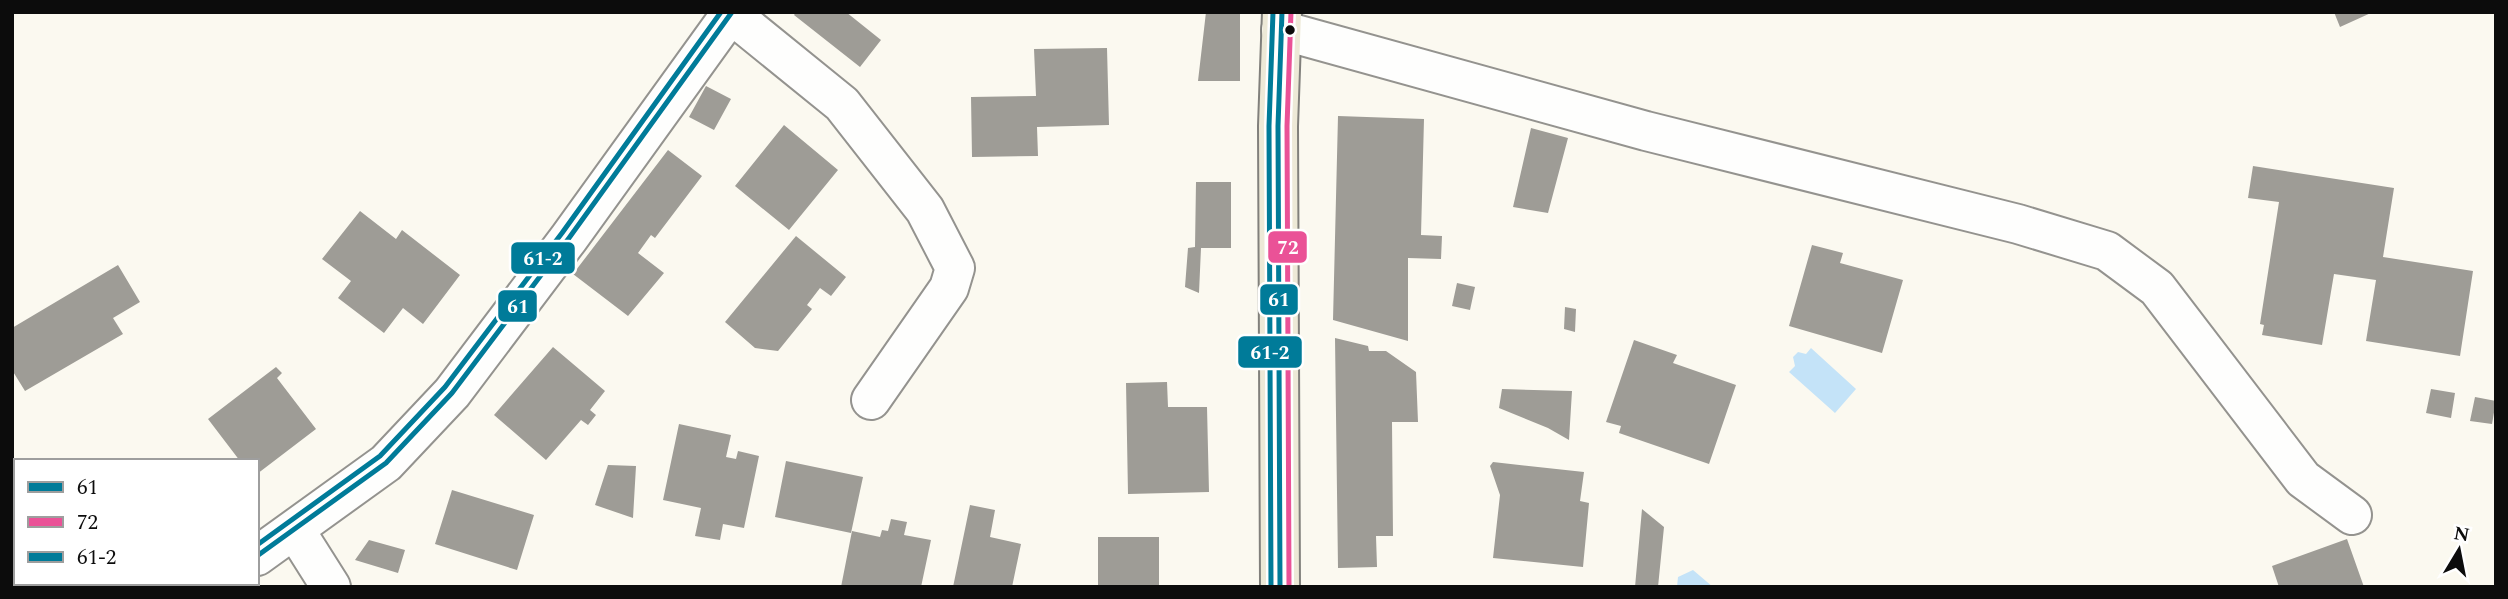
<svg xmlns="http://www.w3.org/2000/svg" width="2508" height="599" font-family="Spectral,serif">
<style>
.water{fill:#c4e3f8}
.building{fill:#9e9c96}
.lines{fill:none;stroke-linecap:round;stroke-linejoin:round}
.minor-casing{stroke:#94938f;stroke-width:42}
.major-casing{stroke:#81807c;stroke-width:42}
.minor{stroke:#fefefd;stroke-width:38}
.major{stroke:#ede9d7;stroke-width:38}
.bus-1-casing{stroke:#fff;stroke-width:10}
.bus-2-casing{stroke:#fff;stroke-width:10}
.bus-3-casing{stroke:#fff;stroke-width:10}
.bus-1{stroke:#007b99;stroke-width:5}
.bus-2{stroke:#ea5297;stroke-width:5}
.bus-3{stroke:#007b99;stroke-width:5}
.bus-dot{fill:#0c0c0c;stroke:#fff;stroke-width:2.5}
.line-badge{stroke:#fff;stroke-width:2.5}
.badge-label{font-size:19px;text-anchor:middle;font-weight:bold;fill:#fff}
</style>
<rect width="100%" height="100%" fill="#fbf9f0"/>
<!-- water -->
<path class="water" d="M 1811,348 L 1856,389 L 1835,413 L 1789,372 L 1795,366 L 1793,357 L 1798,352 L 1806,354 Z
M 1693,570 L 1713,587 L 1677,587 L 1678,577 Z"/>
<!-- building -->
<path class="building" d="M 796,12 L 846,12 L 881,40 L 860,67 L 794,15 Z
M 1206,12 L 1240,12 L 1240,81 L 1198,81 Z
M 2334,12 L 2373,12 L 2340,27 Z
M 1107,48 L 1109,125 L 1037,127 L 1038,156 L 972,157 L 971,97 L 1036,96 L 1034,49 Z
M 706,86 L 731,99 L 714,130 L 689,117 Z
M 1338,116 L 1424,119 L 1421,235 L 1442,236 L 1441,259 L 1408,258 L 1408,341 L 1333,320 Z
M 784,125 L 838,170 L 789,230 L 735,186 Z
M 1531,128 L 1568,138 L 1548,213 L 1513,207 Z
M 668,150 L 702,176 L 655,238 L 651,235 L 638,253 L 664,273 L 628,316 L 573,274 Z
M 2253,166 L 2394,188 L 2383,257 L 2473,271 L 2460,356 L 2366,341 L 2376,280 L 2334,274 L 2322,345 L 2262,335 L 2264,325 L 2260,324 L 2279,202 L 2248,198 Z
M 1196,182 L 1231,182 L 1231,248 L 1201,248 L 1199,293 L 1185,287 L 1188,248 L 1195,247 Z
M 360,211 L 396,239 L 402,230 L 460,275 L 423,324 L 403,308 L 384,333 L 338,298 L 351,281 L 322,259 Z
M 796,236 L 846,277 L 831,296 L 820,288 L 807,305 L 812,309 L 778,351 L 755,348 L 725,322 Z
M 1812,245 L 1843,253 L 1840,263 L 1903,280 L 1882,353 L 1789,326 Z
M 118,265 L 140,302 L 113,318 L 123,334 L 25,391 L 12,370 L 12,328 Z
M 1457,283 L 1475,287 L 1470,310 L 1452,306 Z
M 1565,307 L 1576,309 L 1575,332 L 1564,329 Z
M 1335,338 L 1368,346 L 1369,351 L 1386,351 L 1416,372 L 1418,422 L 1392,422 L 1393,536 L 1376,536 L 1377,567 L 1338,568 Z
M 1634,340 L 1677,355 L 1673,363 L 1736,385 L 1709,464 L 1619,433 L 1621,426 L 1606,422 Z
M 553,347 L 605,391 L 590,410 L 596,415 L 588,425 L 581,420 L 546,460 L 494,415 Z
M 276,367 L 282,373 L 277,378 L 316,429 L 257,474 L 257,461 L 240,461 L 208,419 Z
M 1167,382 L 1168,407 L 1207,407 L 1209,492 L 1128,494 L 1126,383 Z
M 1502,389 L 1572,391 L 1569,440 L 1548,428 L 1499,408 Z
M 2431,389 L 2455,393 L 2451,418 L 2426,413 Z
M 2475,397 L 2496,401 L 2492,424 L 2470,421 Z
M 679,424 L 731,435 L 726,457 L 736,459 L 738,451 L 759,456 L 744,528 L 723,524 L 720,540 L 695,536 L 701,508 L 663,500 Z
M 786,461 L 863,477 L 851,533 L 775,517 Z
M 1493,462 L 1584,472 L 1580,501 L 1589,503 L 1583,567 L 1493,558 L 1500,495 L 1490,466 Z
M 608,465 L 636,466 L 633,518 L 595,505 Z
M 452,490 L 534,515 L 517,570 L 435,544 Z
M 970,505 L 995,510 L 990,537 L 1021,544 L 1012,587 L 953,587 Z
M 1642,509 L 1664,527 L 1658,587 L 1635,587 Z
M 891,519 L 907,522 L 904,535 L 931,540 L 921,587 L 841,587 L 852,531 L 880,537 L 882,530 L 888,531 Z
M 1098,537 L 1159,537 L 1159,587 L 1098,587 Z
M 2347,539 L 2364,587 L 2279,587 L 2272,566 Z
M 369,540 L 405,550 L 398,573 L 355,560 Z"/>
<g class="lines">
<defs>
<path id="minor" d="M 731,14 L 842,104 L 925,210 L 955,268 L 949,288 L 871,400
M 1281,30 L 1646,131 L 2018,224 L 2107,251 L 2157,288 L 2303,479 L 2352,515
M 295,530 L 331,587
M 257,556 L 386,463 L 452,393 L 569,238 L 732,12
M 199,587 L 205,583"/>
<path id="major" d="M 1280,587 L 1278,126 L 1282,12"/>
</defs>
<!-- minor casing -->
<use href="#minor" class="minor-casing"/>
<!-- major casing -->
<use href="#major" class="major-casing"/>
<!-- minor -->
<use href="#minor" class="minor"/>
<!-- major -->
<use href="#major" class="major"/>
<defs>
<path id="bus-1" d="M 257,556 L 386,463 L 452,393 L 569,238 L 732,12
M 1280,587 L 1278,126 L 1282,12"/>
<path id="bus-2" d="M 1289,587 L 1287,126 L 1291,12"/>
<path id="bus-3" d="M 257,545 L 380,456 L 445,387 L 562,233 L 721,12
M 1271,587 L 1269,126 L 1273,12"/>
</defs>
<!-- bus-1 casing -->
<use href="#bus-1" class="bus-1-casing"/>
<!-- bus-2 casing -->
<use href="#bus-2" class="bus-2-casing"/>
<!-- bus-3 casing -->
<use href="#bus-3" class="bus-3-casing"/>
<!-- bus-1 -->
<use href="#bus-1" class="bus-1"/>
<!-- bus-2 -->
<use href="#bus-2" class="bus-2"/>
<!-- bus-3 -->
<use href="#bus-3" class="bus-3"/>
</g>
<!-- markers -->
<circle class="bus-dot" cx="1290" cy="30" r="6"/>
<g class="line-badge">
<rect x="1267" y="230" width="41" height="34" rx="7" fill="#ea5297"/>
<rect x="510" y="241" width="66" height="34" rx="7" fill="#007b99"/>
<rect x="1259" y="283" width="40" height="33" rx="7" fill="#007b99"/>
<rect x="497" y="289" width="41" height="34" rx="7" fill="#007b99"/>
<rect x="1237" y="335" width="66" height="34" rx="7" fill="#007b99"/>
</g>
<g class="badge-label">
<text x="1288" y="254">72</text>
<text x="543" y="265">61-2</text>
<text x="1279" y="306">61</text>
<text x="518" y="313">61</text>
<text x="1270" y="359">61-2</text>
</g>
<!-- border -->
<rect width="2508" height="599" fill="none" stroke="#0c0c0c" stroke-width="28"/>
<!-- legend -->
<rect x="14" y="459" width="245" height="126" fill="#ffffff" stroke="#9e9e9e" stroke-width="2"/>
<rect x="28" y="482" width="35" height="10" fill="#007b99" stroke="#9e9e9e" stroke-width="2"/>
<text x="77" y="494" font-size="21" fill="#0c0c0c">61</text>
<rect x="28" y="517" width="35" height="10" fill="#ea5297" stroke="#9e9e9e" stroke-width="2"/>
<text x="77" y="529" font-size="21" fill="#0c0c0c">72</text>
<rect x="28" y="552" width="35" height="10" fill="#007b99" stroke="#9e9e9e" stroke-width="2"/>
<text x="77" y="564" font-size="21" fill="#0c0c0c">61-2</text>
<!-- north arrow -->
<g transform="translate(2459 550) rotate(10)" stroke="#ffffff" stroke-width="5" paint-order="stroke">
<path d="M0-5L12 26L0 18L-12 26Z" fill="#0c0c0c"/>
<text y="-10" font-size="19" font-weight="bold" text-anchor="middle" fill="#0c0c0c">N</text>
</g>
</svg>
